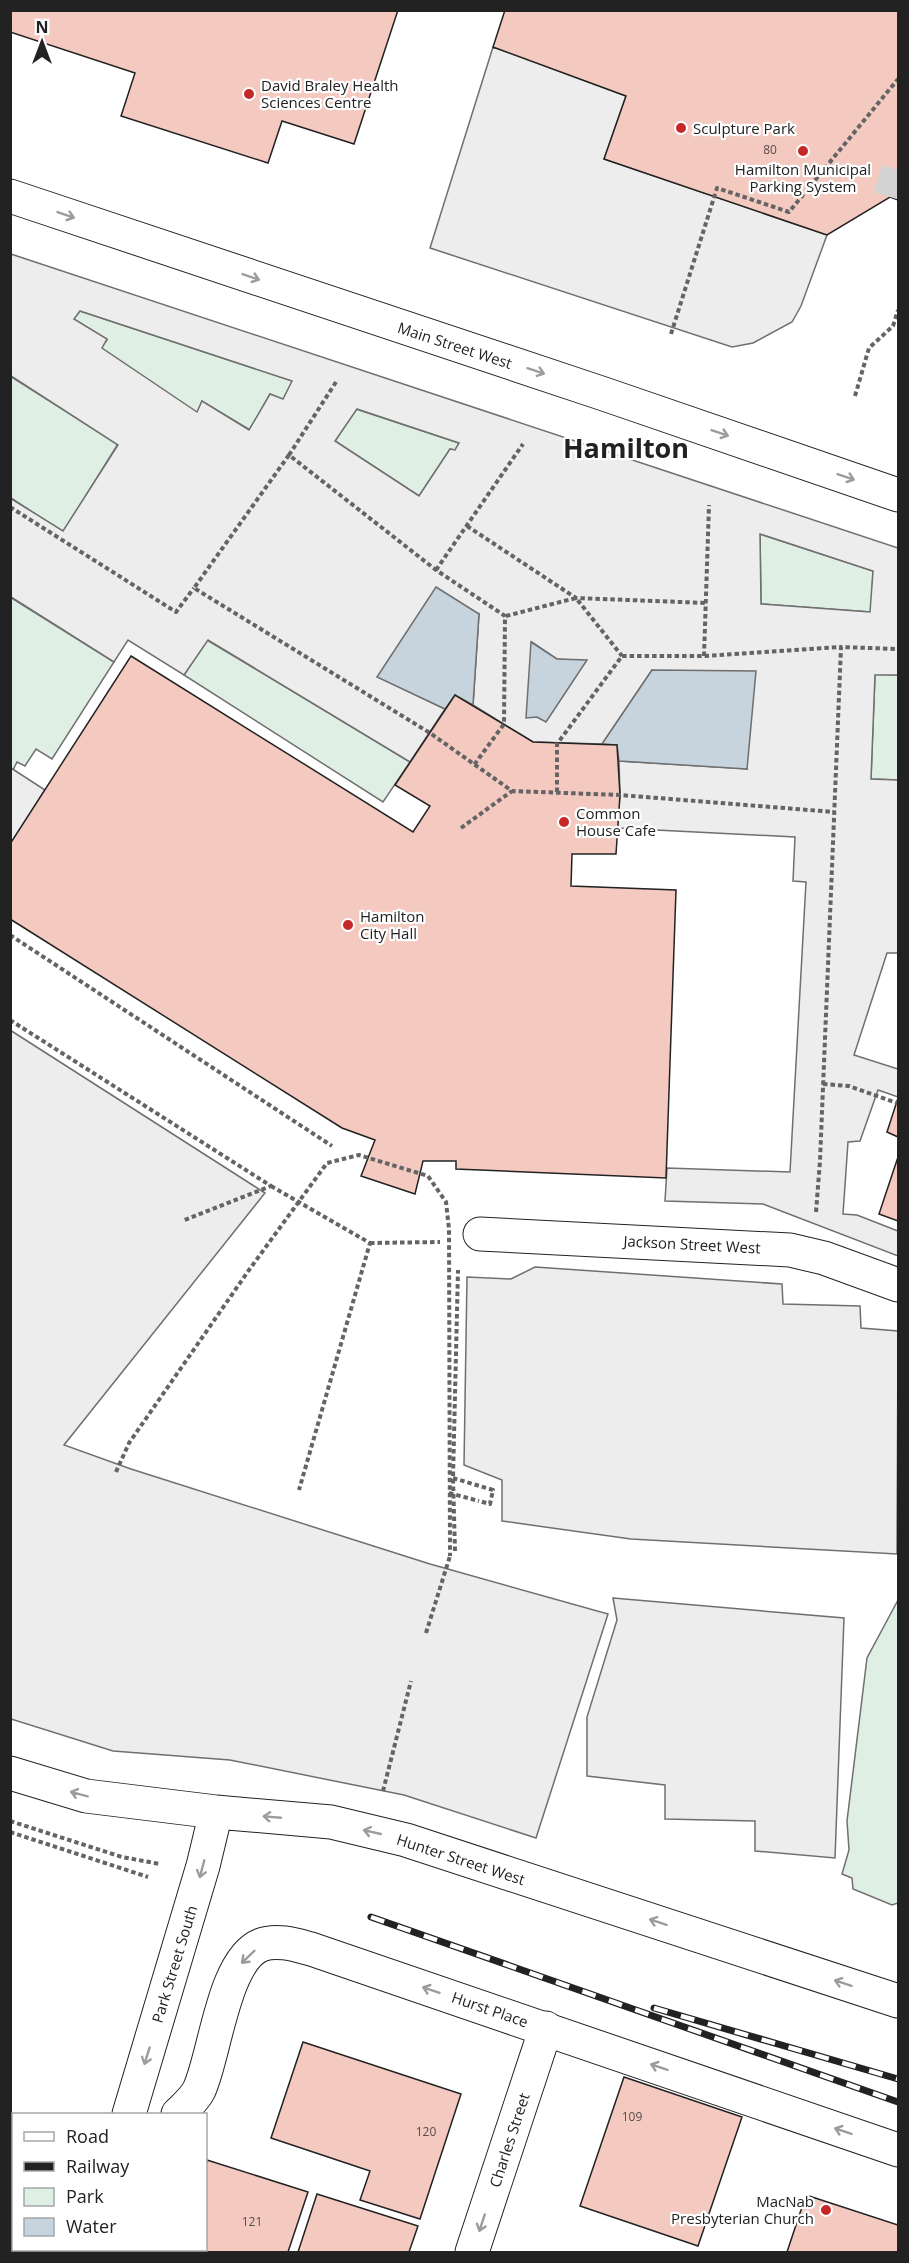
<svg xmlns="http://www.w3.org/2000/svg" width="909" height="2263" font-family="'Open Sans',sans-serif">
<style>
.green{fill:#e0efe3;stroke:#6f6f6f;stroke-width:1.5}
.parking{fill:#ededed;stroke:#6f6f6f;stroke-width:1.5;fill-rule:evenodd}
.water{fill:#c7d3dd;stroke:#6f6f6f;stroke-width:1.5}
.building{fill:#f3c9c0;stroke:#222;stroke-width:1.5}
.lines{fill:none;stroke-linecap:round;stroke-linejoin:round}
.minor-tunnel{stroke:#d3d3d3;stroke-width:33;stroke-dasharray:33 16;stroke-linecap:butt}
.minor-casing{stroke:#222;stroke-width:35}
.major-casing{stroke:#222;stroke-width:35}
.path{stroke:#646464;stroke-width:4;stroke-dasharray:4.5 3;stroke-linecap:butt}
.minor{stroke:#fff;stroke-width:33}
.major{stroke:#fff;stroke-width:33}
.rail-casing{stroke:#222;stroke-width:7}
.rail{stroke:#fff;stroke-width:4.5;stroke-dasharray:14;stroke-linecap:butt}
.path-bridge{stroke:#646464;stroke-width:4;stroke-dasharray:4.5 3;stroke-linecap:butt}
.oneway{stroke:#9c9c9c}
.poi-dot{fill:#c62828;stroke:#fff;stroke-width:2}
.labels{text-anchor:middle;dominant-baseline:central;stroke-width:4.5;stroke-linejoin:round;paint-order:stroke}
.number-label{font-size:12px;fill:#564c4a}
.poi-label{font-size:15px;fill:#222;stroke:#fff;text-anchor:start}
.street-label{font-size:15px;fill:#222;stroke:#fff}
.town-label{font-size:27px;font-weight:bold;fill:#222;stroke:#fff}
</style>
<rect width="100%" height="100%" fill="#fff"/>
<!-- green -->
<path class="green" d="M 80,311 L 293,381 L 283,400 L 270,394 L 250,430 L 202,401 L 197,413 L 101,348 L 107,340 L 73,319 Z
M 10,376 L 118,444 L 63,532 L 11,498 Z
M 356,409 L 459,443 L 455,450 L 450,449 L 419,496 L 335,441 Z
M 760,534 L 873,571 L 871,612 L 761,604 Z
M 10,597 L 114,662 L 52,759 L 36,749 L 25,766 L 17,762 L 13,770 L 10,768 Z
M 207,640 L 410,762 L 383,802 L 184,675 Z
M 875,674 L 898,675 L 898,780 L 871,779 Z
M 898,1600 L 898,1903 L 892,1905 L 853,1889 L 852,1878 L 842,1874 L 849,1850 L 847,1821 L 867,1658 Z"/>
<!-- parking -->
<path class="parking" d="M 493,47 L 626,96 L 604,159 L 827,235 L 801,306 L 792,322 L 753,343 L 732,347 L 430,248 Z
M 11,254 L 898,548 L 898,675 L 875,675 L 871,779 L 898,780 L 898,953 L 887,953 L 854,1055 L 898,1069 L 898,1097 L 878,1090 L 860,1141 L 848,1142 L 843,1214 L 857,1215 L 898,1231 L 898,1256 L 763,1204 L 665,1201 L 667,1168 L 790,1172 L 806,882 L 793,881 L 795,837 L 617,828 L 620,795 L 619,761 L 747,769 L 652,670 L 602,744 L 533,742 L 473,705 L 479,614 L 378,677 L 445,709 L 410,762 L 208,640 L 184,675 L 128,640 L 114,662 L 11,597 L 10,498 L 63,531 L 118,445 L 11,376 ZM 80,311 L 292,381 L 283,399 L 270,394 L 249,430 L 202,401 L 197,412 L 102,348 L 107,339 L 74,319 ZM 357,409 L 459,443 L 455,450 L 450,449 L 419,496 L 335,441 ZM 760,534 L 873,571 L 870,612 L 761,604 ZM 532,642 L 557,659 L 586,661 L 546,721 L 537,717 Z
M 11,768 L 45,790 L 11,844 Z
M 10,1030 L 265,1193 L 64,1445 L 131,1469 L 430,1564 L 608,1614 L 536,1838 L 404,1795 L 230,1760 L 113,1751 L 11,1719 Z
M 535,1267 L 782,1284 L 783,1304 L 860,1306 L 861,1328 L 898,1331 L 897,1554 L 631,1539 L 502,1521 L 502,1480 L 464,1465 L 467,1277 L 511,1279 Z
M 613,1598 L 844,1618 L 835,1858 L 755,1851 L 755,1821 L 665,1819 L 665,1785 L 587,1776 L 587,1717 L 617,1620 Z"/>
<!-- water -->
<path class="water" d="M 436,587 L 479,614 L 473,705 L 455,695 L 445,709 L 377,677 Z
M 531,642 L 557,659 L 587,660 L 546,722 L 537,717 L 526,718 Z
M 652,670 L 756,671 L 747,769 L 619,761 L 617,745 L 602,744 Z"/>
<!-- building -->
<path class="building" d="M 10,10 L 398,10 L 354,144 L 282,121 L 268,163 L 121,116 L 135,73 L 10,32 Z
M 505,10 L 898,10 L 898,200 L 890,197 L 827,235 L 604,159 L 626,96 L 493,47 Z
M 131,656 L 413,832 L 430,806 L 395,785 L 455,695 L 533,742 L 617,745 L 620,795 L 616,854 L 572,854 L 571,886 L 676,890 L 666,1178 L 456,1169 L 456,1161 L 423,1161 L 415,1194 L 361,1176 L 375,1140 L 342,1128 L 10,919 L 10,844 Z
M 898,1098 L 898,1137 L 887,1132 Z
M 898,1157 L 898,1221 L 879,1214 Z
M 303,2042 L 461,2094 L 420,2219 L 360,2200 L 370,2171 L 271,2138 Z
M 624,2077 L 742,2117 L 698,2246 L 580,2206 Z
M 207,2160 L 308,2192 L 288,2252 L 177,2252 L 178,2250 L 206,2250 L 206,2166 Z
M 317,2194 L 418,2226 L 409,2252 L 298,2252 Z
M 806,2195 L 898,2225 L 898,2252 L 787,2252 Z"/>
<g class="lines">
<!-- minor-tunnel -->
<path class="minor-tunnel" d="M 890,197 L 898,170"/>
<defs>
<path id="minor" d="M 480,1234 L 790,1250 L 824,1258 L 898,1285
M 10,1773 L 86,1796 L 216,1812 L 331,1822 L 406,1840 L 898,2001
M 129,2114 L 203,1866 L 216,1812
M 178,2114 C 185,2107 194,2100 199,2090 C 215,2056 223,1960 261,1945 C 277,1939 296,1945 311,1949 L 898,2150
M 89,2252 L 90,2250
M 472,2252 L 546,2028"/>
<path id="major" d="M 10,196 L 604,394 L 898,495"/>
</defs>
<!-- minor casing -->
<use href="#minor" class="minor-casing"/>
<!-- major casing -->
<use href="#major" class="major-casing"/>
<!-- path -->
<path class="path" d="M 671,334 L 717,188 L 789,212 L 898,79
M 336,382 L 289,455 L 436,570 L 505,616 L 504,724 L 474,765
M 855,396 L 869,348 L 893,326 L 898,310
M 289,455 L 194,588 L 430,733 L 512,791 L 620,795 L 834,812
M 10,507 L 176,612 L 194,588
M 467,526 L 576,598 L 707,603
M 436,570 L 523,444
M 506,616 L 576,598 L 622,656
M 704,656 L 709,505
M 557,792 L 557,744 L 622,656 L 704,656 L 841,647
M 461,828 L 512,791
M 10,935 L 332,1146
M 10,1020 L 271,1186 L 182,1221
M 823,1084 L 849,1086 L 897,1103
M 271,1186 L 370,1243 L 299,1490
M 816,1212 L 820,1161 L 841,647 L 898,649
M 370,1243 L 440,1242
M 453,1478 L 493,1490 L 490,1504 L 479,1501
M 455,1551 L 453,1478 L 458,1270
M 426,1633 L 450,1556
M 383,1791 L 411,1681
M 10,1821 L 122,1857 L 160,1864
M 10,1832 L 148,1877"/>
<!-- minor -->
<use href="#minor" class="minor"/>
<!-- major -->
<use href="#major" class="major"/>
<defs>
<path id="rail" d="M 371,1917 L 898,2102
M 654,2008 L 898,2079"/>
</defs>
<!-- rail casing -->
<use href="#rail" class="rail-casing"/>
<!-- rail -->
<use href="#rail" class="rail"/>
<!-- path-bridge -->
<path class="path-bridge" d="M 116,1472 L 129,1443 L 249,1270 L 327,1163 L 359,1155 L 428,1176 L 446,1202 L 449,1229 L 450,1556
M 449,1493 L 479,1501"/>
</g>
<!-- one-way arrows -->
<defs><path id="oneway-shaft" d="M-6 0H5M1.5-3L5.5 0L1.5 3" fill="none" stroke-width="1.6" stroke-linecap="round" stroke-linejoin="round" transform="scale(1.5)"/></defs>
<g class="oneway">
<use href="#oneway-shaft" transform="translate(66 215) rotate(19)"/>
<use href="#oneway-shaft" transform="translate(251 277) rotate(19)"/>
<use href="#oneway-shaft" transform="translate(536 371) rotate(18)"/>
<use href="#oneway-shaft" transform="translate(720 433) rotate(19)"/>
<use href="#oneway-shaft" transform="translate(846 477) rotate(19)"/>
<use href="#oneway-shaft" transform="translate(79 1794) rotate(-165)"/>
<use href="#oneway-shaft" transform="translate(272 1817) rotate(-175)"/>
<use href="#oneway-shaft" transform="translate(372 1832) rotate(-167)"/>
<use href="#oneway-shaft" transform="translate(202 1869) rotate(105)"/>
<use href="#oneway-shaft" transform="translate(658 1922) rotate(-162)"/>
<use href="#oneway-shaft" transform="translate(248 1957) rotate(136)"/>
<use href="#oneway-shaft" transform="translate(843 1983) rotate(-162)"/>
<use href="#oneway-shaft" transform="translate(431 1990) rotate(-161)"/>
<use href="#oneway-shaft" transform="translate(147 2056) rotate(107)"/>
<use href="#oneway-shaft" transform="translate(659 2067) rotate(-161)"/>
<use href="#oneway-shaft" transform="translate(843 2131) rotate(-161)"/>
<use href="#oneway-shaft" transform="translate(482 2223) rotate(108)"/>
</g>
<!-- markers -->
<g class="poi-dot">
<circle cx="249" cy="94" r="6"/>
<circle cx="681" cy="128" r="6"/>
<circle cx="803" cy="151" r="6"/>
<circle cx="564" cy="822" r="6"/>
<circle cx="348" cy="925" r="6"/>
<circle cx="826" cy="2210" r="6"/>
</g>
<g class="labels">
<!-- number labels -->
<g class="number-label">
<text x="770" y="149">80</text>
<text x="632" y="2116">109</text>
<text x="426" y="2131">120</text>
<text x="252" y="2221">121</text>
</g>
<!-- poi labels -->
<g class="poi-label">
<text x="261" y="85">David Braley Health<tspan x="261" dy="17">Sciences Centre</tspan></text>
<text x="693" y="128">Sculpture Park</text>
<text x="803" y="169" text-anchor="middle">Hamilton Municipal<tspan x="803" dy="17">Parking System</tspan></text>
<text x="576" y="813">Common<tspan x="576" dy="17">House Cafe</tspan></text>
<text x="360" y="916">Hamilton<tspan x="360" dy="17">City Hall</tspan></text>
<text x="814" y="2201" text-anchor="end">MacNab<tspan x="814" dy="17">Presbyterian Church</tspan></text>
</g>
<!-- street labels -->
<g class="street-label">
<text transform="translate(455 345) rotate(18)">Main Street West</text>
<text transform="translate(692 1244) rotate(3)">Jackson Street West</text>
<text transform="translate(461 1859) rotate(18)">Hunter Street West</text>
<text transform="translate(174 1964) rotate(-73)">Park Street South</text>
<text transform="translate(490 2009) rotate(19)">Hurst Place</text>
<text transform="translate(509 2140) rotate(-72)">Charles Street</text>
</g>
<!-- town labels -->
<g class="town-label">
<text x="626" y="447">Hamilton</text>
</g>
</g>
<!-- border -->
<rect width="909" height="2263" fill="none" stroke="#222222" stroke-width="24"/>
<!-- legend -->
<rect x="12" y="2113" width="195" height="138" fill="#ffffff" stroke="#a7a7a7" stroke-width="1.5"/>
<rect x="24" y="2132" width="30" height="9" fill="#ffffff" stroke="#a7a7a7" stroke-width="1.5"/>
<text x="66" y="2143" font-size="18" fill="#222222">Road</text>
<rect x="24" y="2162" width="30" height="9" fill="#222222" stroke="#a7a7a7" stroke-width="1.5"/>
<text x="66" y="2173" font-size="18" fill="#222222">Railway</text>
<rect x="24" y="2188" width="30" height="18" fill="#e0efe3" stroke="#a7a7a7" stroke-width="1.5"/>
<text x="66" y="2203" font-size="18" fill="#222222">Park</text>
<rect x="24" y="2218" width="30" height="18" fill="#c7d3dd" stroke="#a7a7a7" stroke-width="1.5"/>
<text x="66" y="2233" font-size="18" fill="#222222">Water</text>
<!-- north arrow -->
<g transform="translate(42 42)" stroke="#ffffff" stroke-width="4.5" paint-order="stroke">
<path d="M0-4.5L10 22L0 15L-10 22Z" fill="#222222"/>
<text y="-9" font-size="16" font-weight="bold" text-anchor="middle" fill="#222222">N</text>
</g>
</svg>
